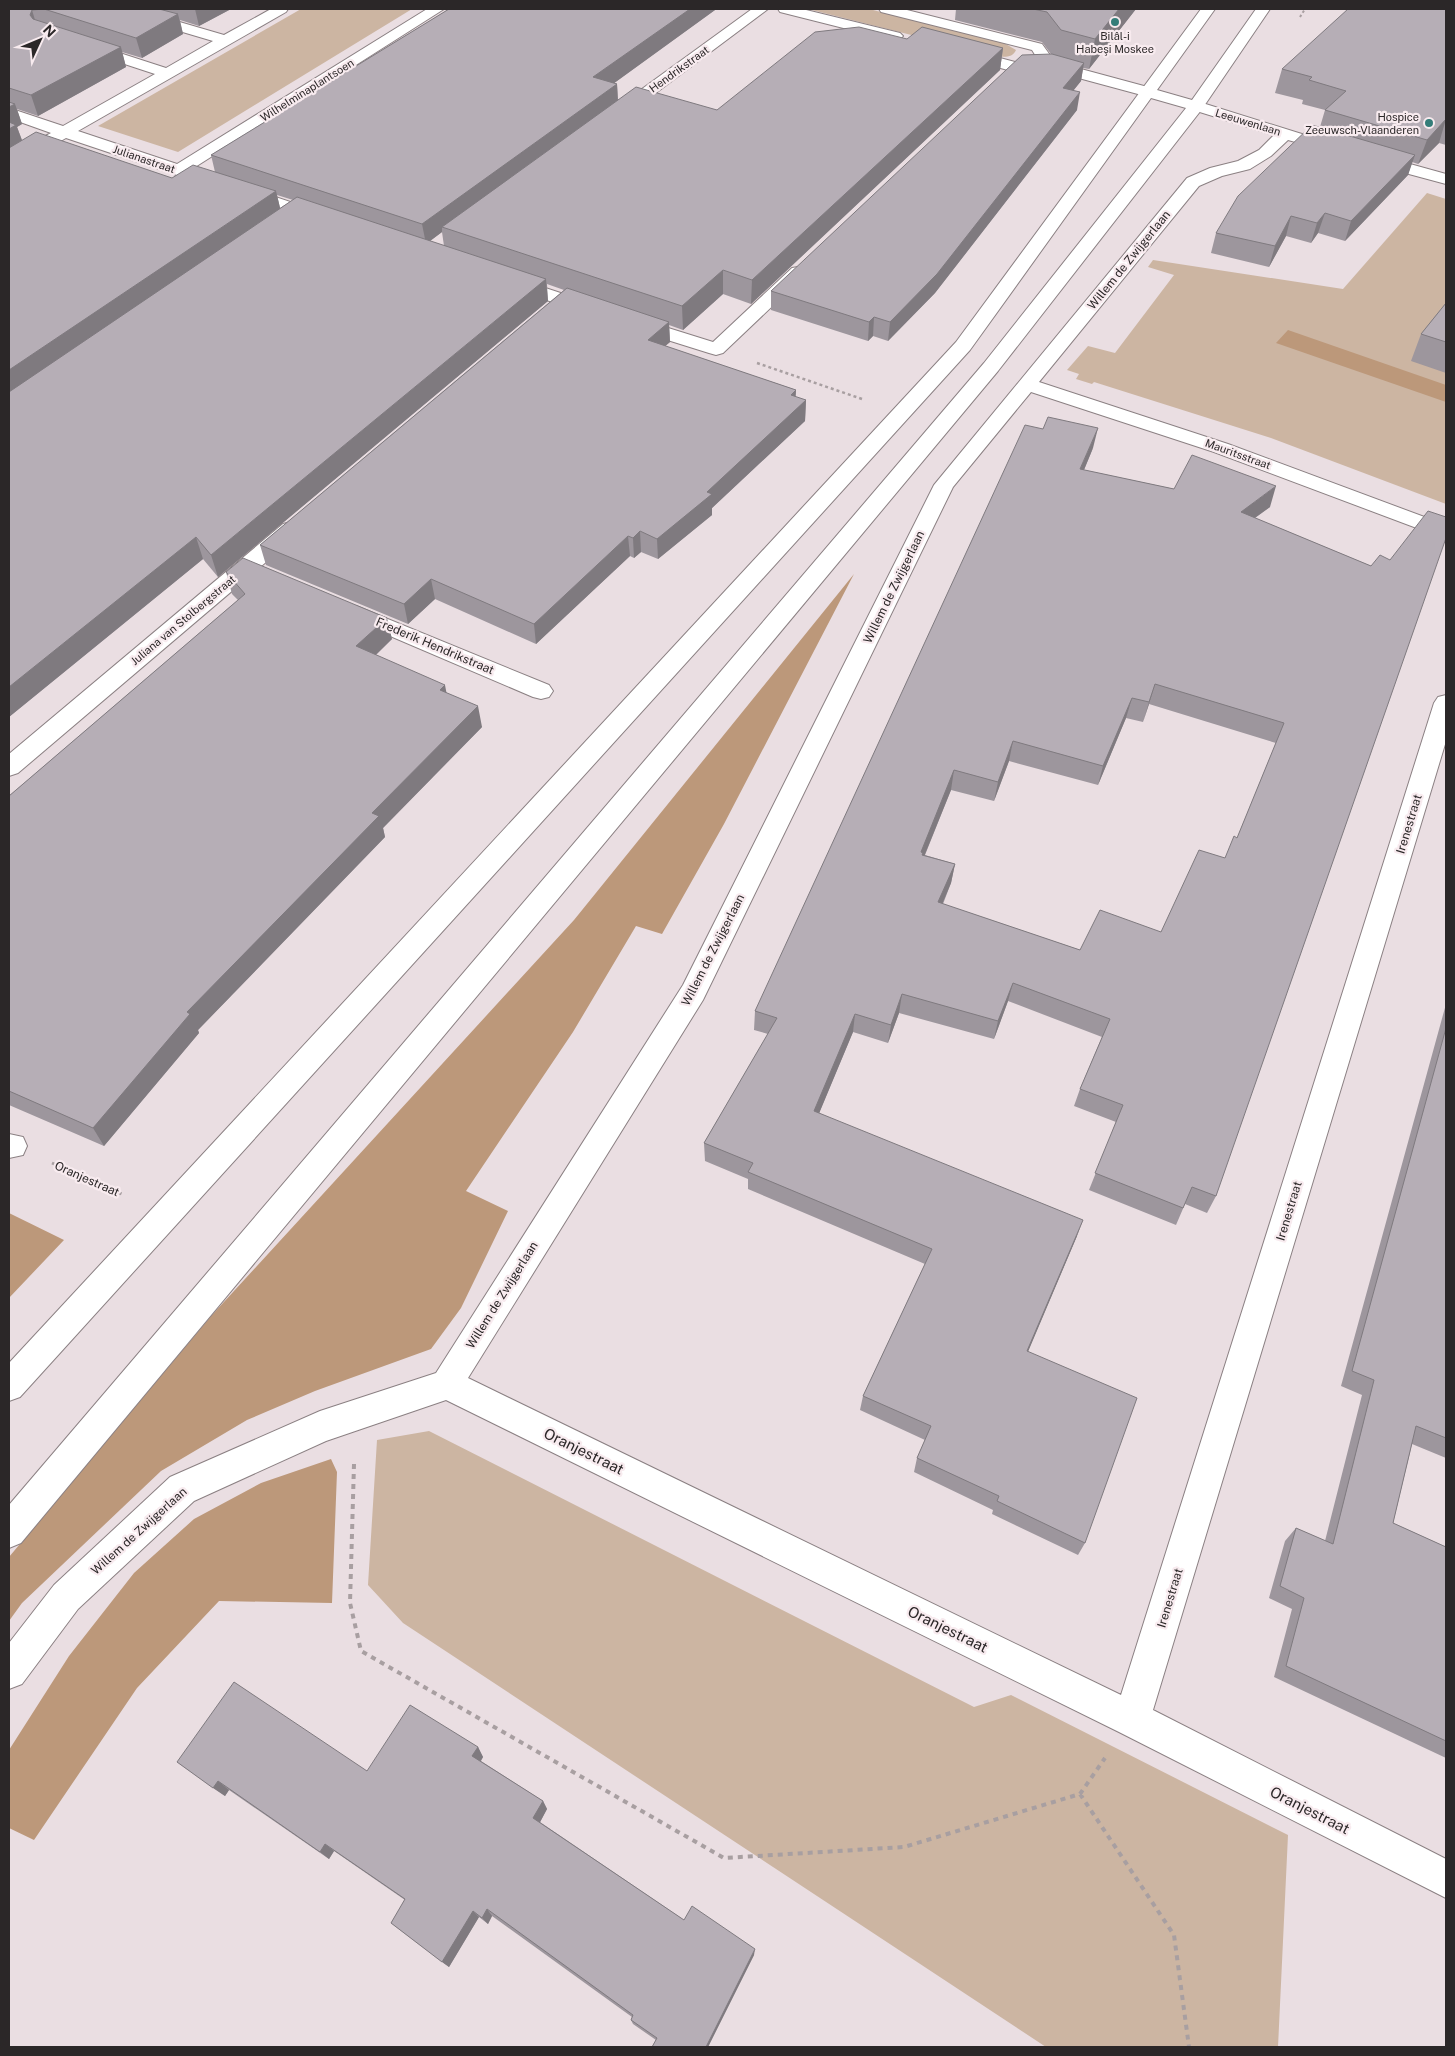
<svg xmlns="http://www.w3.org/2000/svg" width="1455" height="2056" font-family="'Public Sans',sans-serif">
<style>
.green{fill:#ccb5a2}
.forest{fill:#bc987a}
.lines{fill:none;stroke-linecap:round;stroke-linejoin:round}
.minor-casing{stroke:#8b8083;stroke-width:2}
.major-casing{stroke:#8b8083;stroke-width:2}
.path-far3{stroke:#a89fa1;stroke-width:2;stroke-dasharray:2.5 2.5;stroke-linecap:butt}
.path-far2{stroke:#a89fa1;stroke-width:2.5;stroke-dasharray:3 3;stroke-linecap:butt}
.path-far1{stroke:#a89fa1;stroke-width:3;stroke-dasharray:4 4;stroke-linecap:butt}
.path{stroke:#a89fa1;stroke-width:4;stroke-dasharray:5 5;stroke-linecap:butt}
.minor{fill:#fff;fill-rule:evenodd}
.major{fill:#fff;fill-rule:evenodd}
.wall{fill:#9d969d;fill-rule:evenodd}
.shaded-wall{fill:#7f7a7f}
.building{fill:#b6aeb6;stroke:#7f7a7f;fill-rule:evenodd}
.poi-dot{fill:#347d79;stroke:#f8ebef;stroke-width:2}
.labels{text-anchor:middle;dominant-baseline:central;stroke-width:4.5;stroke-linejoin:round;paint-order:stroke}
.far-poi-label{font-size:11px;fill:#2b2728;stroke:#f8ebef}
.far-street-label{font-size:11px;fill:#2b2728;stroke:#f8ebef}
.street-label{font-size:12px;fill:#2b2728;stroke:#f8ebef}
.near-street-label{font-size:15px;fill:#2b2728;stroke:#f8ebef}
</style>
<rect width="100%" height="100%" fill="#eadee2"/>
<!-- green -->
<path class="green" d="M 301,9 L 412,9 L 178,152 L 98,126 Z
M 808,9 L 869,9 L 1004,43 L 1016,50 C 1011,62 993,55 983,53 Z
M 1427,193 L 1446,199 L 1446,504 L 1271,438 L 1094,382 L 1092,384 L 1076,379 L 1079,374 L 1067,370 L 1088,346 L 1115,353 L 1174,275 L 1148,267 L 1153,260 L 1343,289 Z
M 429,1431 L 974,1707 L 1011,1695 L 1288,1835 L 1278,2047 L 1046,2047 L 403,1623 L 368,1585 L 377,1440 Z"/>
<!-- forest -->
<path class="forest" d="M 1288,330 L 1446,385 L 1446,402 L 1276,343 Z
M 854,574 L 724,824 L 662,934 L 636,926 L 573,1032 L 466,1191 L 508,1211 L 461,1308 L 431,1349 L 315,1391 L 247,1420 L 161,1471 L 22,1603 L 9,1621 L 9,1557 L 212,1315 L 574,920 Z
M 9,1213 L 64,1240 L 9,1298 Z
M 331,1459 L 337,1472 L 332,1603 L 219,1601 L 137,1688 L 34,1840 L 9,1828 L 9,1750 L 69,1656 L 134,1573 L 194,1519 L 261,1483 Z"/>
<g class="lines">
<defs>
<path id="minor" d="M 113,9 L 135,9 L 224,35 L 271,9 L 288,9 L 286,12 L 78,131 L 177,164 L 427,9 L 444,9 L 192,169 L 326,214 L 329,218 L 326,222 L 320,223 L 66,138 L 15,167 L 9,168 L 9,156 L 51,133 L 9,118 L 9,108 L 63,126 L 155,74 L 85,51 L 82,48 L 85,45 L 95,45 L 166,68 L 213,41 L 115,12 Z
M 752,9 L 768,9 L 625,116 L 613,116 L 611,113 L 613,110 Z
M 778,9 L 802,9 L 900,33 L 903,36 L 900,39 L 895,41 L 780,12 Z
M 879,9 L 903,9 L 1042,44 L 1055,62 L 1155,89 L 1157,92 L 1155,95 L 1149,97 L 1049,70 L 1015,72 L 961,57 L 958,54 L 961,51 L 966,49 L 1015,62 L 1039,61 L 1032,50 L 881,12 Z
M 1196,101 L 1305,135 L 1307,138 L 1305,141 L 1299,143 L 1288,140 L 1271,156 L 1250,169 L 1222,176 L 1199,186 L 1039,382 L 1228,444 L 1446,525 L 1446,539 L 1214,452 L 1031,392 L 953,487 L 703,1000 L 468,1378 L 1121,1695 L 1434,703 L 1438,697 L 1446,695 L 1446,741 L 1153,1710 L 1446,1859 L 1446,1898 L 1119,1732 L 446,1400 L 326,1441 L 194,1501 L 78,1609 L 22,1684 L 9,1689 L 9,1643 L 54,1585 L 170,1477 L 320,1411 L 436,1373 L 683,985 L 934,485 L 1187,178 L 1210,168 L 1238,161 L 1259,150 L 1274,135 L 1190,109 L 1188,106 L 1190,103 Z
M 1374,154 L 1446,174 L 1446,184 L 1368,163 L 1366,159 L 1368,155 Z
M 798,267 L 804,268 L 807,272 L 804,276 L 723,353 L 716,355 L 709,353 L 626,327 L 624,323 L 626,319 L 633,317 L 713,342 L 792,268 Z
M 512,277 L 597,305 L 599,309 L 597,313 L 590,315 L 506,286 L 503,282 L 506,278 Z
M 291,522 L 299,524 L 302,529 L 299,534 L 18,773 L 9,776 L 9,754 L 283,524 Z
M 356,606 L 549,685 L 553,691 L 549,697 L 541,699 L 533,697 L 348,618 L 345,613 L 348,608 Z
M 9,1134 L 23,1137 L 27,1146 L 23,1155 L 9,1158 Z"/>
<path id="major" d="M 1201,9 L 1215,9 L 1157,90 L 1192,100 L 1256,9 L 1270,9 L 1202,109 L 998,371 L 21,1543 L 9,1548 L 9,1505 L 984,363 L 1186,108 L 1151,98 L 970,350 L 20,1397 L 9,1401 L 9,1363 L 956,342 Z"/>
</defs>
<!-- minor casing -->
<use href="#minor" class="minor-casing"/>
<!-- major casing -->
<use href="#major" class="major-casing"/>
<!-- path-far3 -->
<path class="path-far3" d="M 1300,17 L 1305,9"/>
<!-- path-far2 -->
<path class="path-far2" d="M 757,363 L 862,399"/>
<!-- path-far1 -->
<path class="path-far1" d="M 52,1163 L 122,1194"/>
<!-- path -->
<path class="path" d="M 354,1464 L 350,1603 L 361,1651 L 724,1858 L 904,1847 L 1080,1794 L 1105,1758
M 1080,1794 L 1174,1935 L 1189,2047"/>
<!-- minor -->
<use href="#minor" class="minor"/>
<!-- major -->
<use href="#major" class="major"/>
</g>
<!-- wall -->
<path class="wall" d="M 9,9 L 231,9 L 199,26 L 180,20 L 183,34 L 142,58 L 122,52 L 126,67 L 38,116 L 17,109 L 22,124 L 17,127 L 22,140 L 172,178 L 215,172 L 211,155 L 449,9 L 715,9 L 715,10 L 614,83 L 617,84 L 618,99 L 717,110 L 907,39 L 1003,48 L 1000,70 L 751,304 L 723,294 L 683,330 L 669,325 L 670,342 L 665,346 L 796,390 L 795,397 L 806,400 L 805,421 L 712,508 L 712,515 L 658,559 L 641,552 L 634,558 L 630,556 L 536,644 L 435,599 L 408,624 L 266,565 L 260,545 L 564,290 L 547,284 L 548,301 L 218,577 L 203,559 L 9,717 ZM 277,195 L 293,200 L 280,208 ZM 442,232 L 444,246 L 430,241 Z
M 956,9 L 1136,9 L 1089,69 L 1083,68 L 1081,81 L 1073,91 L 1077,110 L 935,293 L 888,341 L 873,336 L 868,341 L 771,310 L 771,291 L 1051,54 L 1042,42 L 955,20 Z
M 1446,9 L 1446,145 L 1439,143 L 1418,164 L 1412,162 L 1408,175 L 1345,241 L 1318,233 L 1311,243 L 1286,236 L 1269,267 L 1211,253 L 1216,233 L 1320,127 L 1325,110 L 1302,104 L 1303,100 L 1275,93 L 1282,69 Z
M 1446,303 L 1446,373 L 1411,361 L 1421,334 Z
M 1093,448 L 1084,470 L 1174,489 L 1270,507 L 1255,518 L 1371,566 L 1216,1196 L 1207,1213 L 1185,1204 L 1176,1225 L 1089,1190 L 1116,1122 L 1074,1106 L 1080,1089 L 1102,1037 L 1008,1001 L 994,1039 L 899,1013 L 888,1043 L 853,1032 L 819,1113 L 1077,1236 L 1028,1351 L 1085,1543 L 1078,1555 L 992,1514 L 993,1510 L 914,1472 L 917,1458 L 925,1440 L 860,1410 L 863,1396 L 925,1264 L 748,1189 L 748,1179 L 705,1161 L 704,1143 L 768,1034 L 754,1030 L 755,1011 ZM 1149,704 L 1276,743 L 1237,838 L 1225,858 L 1161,932 L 1080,950 L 943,904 L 951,883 L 955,864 L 925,855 L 951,790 L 994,801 L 1009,761 L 1098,785 L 1126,718 L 1143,722 Z
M 226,572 L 392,639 L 376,655 L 447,693 L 482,727 L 383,828 L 385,837 L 198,1030 L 199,1033 L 104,1146 L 9,1105 L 9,796 L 238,600 L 232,594 Z
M 1446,1004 L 1446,1458 L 1412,1444 L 1393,1523 L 1446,1547 L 1446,1758 L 1274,1677 L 1292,1609 L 1269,1598 L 1285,1541 L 1296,1528 L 1325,1541 L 1362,1395 L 1341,1386 Z
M 478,1747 L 483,1757 L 481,1761 L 543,1801 L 547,1809 L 540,1822 L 684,1920 L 754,1955 L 708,2047 L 652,2047 L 656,2040 L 633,2024 L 631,2020 L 632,2017 L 492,1916 L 488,1924 L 479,1917 L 449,1967 L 391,1923 L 405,1900 L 334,1851 L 329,1859 L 229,1790 L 225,1796 L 177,1762 L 367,1771 Z"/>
<!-- shaded-wall -->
<path class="shaded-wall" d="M 195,9 L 231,9 L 199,26 Z
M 690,9 L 715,9 L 715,10 L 595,97 L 593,77 Z
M 1119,9 L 1136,9 L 1089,69 L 1095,39 Z
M 32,10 L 38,30 L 30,15 Z
M 178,14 L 183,34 L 142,58 L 136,38 Z
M 121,47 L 126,67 L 38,116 L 31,95 Z
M 1003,48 L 1000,70 L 751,304 L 752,280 Z
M 1084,63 L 1081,81 L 1060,107 L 1063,88 Z
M 617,84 L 618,104 L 442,227 L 442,232 L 426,244 L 422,224 Z
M 1080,92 L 1077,110 L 935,293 L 888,341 L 890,322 Z
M 15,104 L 22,124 L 17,127 L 24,146 L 9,154 L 9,107 Z
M 1446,119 L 1439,143 L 1418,164 L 1427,140 Z
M 1415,155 L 1408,175 L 1345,241 L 1351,221 Z
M 276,191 L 281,212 L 9,397 L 9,370 Z
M 1325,213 L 1318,233 L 1311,243 L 1317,223 Z
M 1291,216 L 1286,236 L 1269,267 L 1275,246 Z
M 723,270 L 723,294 L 683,330 L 682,306 Z
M 546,279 L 548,301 L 218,577 L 211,555 Z
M 874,317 L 873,336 L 868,341 L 869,322 Z
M 669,322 L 670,342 L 649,360 L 648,340 Z
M 796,390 L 795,410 L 806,400 L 805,421 L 712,508 L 712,515 L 658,559 L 657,539 L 707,492 Z
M 1098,428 L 1093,448 L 1076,489 L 1080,469 Z
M 1276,486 L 1270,507 L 1235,532 L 1241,512 Z
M 640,531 L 641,552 L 634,558 L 633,538 Z
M 628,536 L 630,556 L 536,644 L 534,624 Z
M 196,537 L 203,559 L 9,717 L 9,687 Z
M 431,579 L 435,599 L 408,624 L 404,604 Z
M 387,618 L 392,639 L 362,668 L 356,646 Z
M 1155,684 L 1149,704 L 1143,722 L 1149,702 Z
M 445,685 L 449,706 L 440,690 Z
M 1132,698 L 1126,718 L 1098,785 L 1103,766 Z
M 478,706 L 482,727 L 383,828 L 385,837 L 198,1030 L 199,1033 L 104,1146 L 93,1128 L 187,1012 L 372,813 Z
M 1013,741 L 1009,761 L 994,801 L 998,782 Z
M 954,770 L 951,790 L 921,864 L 921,852 Z
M 955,864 L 951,883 L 935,921 L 938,902 Z
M 1013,983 L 1008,1001 L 994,1039 L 998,1021 Z
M 902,994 L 899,1013 L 888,1043 L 891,1025 Z
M 855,1014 L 853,1032 L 813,1128 L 814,1111 Z
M 1083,1220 L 1077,1236 L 1022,1366 L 1027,1351 Z
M 478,1747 L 483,1757 L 478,1765 L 472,1756 Z
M 218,1781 L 229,1790 L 225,1796 L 213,1788 Z
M 543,1801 L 547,1809 L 538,1826 L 533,1818 Z
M 325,1844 L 334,1851 L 329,1859 L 320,1852 Z
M 487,1909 L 492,1916 L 488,1924 L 482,1918 Z
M 473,1911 L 479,1917 L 449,1967 L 442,1962 Z
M 755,1949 L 754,1955 L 708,2047 L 706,2047 Z"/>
<!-- building -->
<path class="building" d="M 9,9 L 159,9 L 178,14 L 136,38 L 44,9 L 32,10 L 30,15 L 33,19 L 121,47 L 31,95 L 9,88 Z
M 449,9 L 690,9 L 593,77 L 617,84 L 422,224 L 211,155 Z
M 1033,9 L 1119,9 L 1095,39 L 1061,30 L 1047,12 Z
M 1348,9 L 1446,9 L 1446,119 L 1427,140 L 1325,110 L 1346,91 L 1309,80 L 1312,77 L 1282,69 Z
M 859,27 L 907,39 L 922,27 L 1003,48 L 752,280 L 723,270 L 682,306 L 442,227 L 636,87 L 717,110 L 815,32 Z
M 1052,54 L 1084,63 L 1063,88 L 1080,92 L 937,274 L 890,322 L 874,317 L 869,322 L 771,291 L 1022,55 Z
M 9,102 L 15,104 L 9,107 Z
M 9,122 L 16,125 L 9,129 Z
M 1312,125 L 1415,155 L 1351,221 L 1325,213 L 1317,223 L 1291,216 L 1275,246 L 1216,233 L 1238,196 Z
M 36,132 L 172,178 L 193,165 L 276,191 L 9,370 L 9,148 Z
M 297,197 L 546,279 L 211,555 L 196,537 L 9,687 L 9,392 Z
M 567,288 L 669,322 L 648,340 L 796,390 L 791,395 L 806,400 L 707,492 L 712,494 L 657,539 L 640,531 L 633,538 L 628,536 L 534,624 L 431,579 L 404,604 L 260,545 Z
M 1446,303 L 1446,342 L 1421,334 Z
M 1048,417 L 1098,428 L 1080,469 L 1174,489 L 1192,455 L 1276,486 L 1241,512 L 1371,566 L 1380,555 L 1390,560 L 1428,511 L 1446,517 L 1446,538 L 1216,1196 L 1192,1187 L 1183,1208 L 1095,1173 L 1123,1105 L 1080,1089 L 1110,1019 L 1013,983 L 998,1021 L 902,994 L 891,1025 L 855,1014 L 814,1111 L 1083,1220 L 1027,1351 L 1137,1398 L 1085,1543 L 997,1501 L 999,1496 L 917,1458 L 931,1426 L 863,1396 L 932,1249 L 748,1172 L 753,1163 L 704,1143 L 777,1018 L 755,1011 L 1025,425 L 1043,429 ZM 1155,684 L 1284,723 L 1237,838 L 1234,836 L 1225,858 L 1199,850 L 1161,932 L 1100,910 L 1080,950 L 938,902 L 955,864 L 922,855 L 923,853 L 921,852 L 954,770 L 998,782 L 1013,741 L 1103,766 L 1132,698 L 1149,702 Z
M 243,558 L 387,618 L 356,646 L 445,685 L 440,690 L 478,706 L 372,813 L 379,816 L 187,1012 L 190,1014 L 93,1128 L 9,1091 L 9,796 L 245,594 L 226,572 Z
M 1446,1028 L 1446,1438 L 1416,1426 L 1393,1523 L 1446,1547 L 1446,1741 L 1286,1666 L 1304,1598 L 1280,1586 L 1296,1528 L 1333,1544 L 1374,1380 L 1352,1371 Z
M 234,1682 L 367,1771 L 410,1705 L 478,1747 L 472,1756 L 543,1801 L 533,1818 L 684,1920 L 692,1906 L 755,1949 L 706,2047 L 652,2047 L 657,2038 L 631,2020 L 633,2015 L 487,1909 L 482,1918 L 473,1911 L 442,1962 L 391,1923 L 405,1899 L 325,1844 L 320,1852 L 218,1781 L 213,1788 L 177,1762 Z"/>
<!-- markers -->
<g class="poi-dot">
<circle cx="1115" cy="22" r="5"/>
<circle cx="1429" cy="123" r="5"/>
</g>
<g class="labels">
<!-- far-poi labels -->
<g class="far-poi-label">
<text x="1115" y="36">Bilâl-i<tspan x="1115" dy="13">Habeşi Moskee</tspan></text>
<text x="1419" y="117" text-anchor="end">Hospice<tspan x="1419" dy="13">Zeeuwsch-Vlaanderen</tspan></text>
</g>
<!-- far-street labels -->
<g class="far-street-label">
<text transform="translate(679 69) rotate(-36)">Hendrikstraat</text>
<text transform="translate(307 90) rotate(-32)">Wilhelminaplantsoen</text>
<text transform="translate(1248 122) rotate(17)">Leeuwenlaan</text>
<text transform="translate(144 159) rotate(19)">Julianastraat</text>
<text transform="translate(1238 454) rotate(20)">Mauritsstraat</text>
<text transform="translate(183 620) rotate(-40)">Juliana van Stolbergstraat</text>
</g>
<!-- street labels -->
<g class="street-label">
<text transform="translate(1129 260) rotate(-51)">Willem de Zwijgerlaan</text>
<text transform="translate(894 587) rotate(-64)">Willem de Zwijgerlaan</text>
<text transform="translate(435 646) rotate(23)">Frederik Hendrikstraat</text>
<text transform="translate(1409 824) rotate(-73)">Irenestraat</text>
<text transform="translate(713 950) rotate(-63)">Willem de Zwijgerlaan</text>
<text transform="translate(87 1179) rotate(24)">Oranjestraat</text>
<text transform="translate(1289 1211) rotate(-73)">Irenestraat</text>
<text transform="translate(502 1295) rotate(-58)">Willem de Zwijgerlaan</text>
<text transform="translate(139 1531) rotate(-42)">Willem de Zwijgerlaan</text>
<text transform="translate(1170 1598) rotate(-73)">Irenestraat</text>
</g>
<!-- near-street labels -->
<g class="near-street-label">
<text transform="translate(584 1451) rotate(26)">Oranjestraat</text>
<text transform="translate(948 1629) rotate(26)">Oranjestraat</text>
<text transform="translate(1310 1810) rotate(27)">Oranjestraat</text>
</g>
</g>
<!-- border -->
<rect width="1455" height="2056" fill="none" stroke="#2b2728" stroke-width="20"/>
<!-- north arrow -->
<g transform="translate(40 40) rotate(46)" stroke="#f8ebef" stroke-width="4" paint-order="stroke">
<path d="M0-4L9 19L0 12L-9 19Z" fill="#2b2728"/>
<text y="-8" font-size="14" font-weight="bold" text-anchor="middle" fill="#2b2728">N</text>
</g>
</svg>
